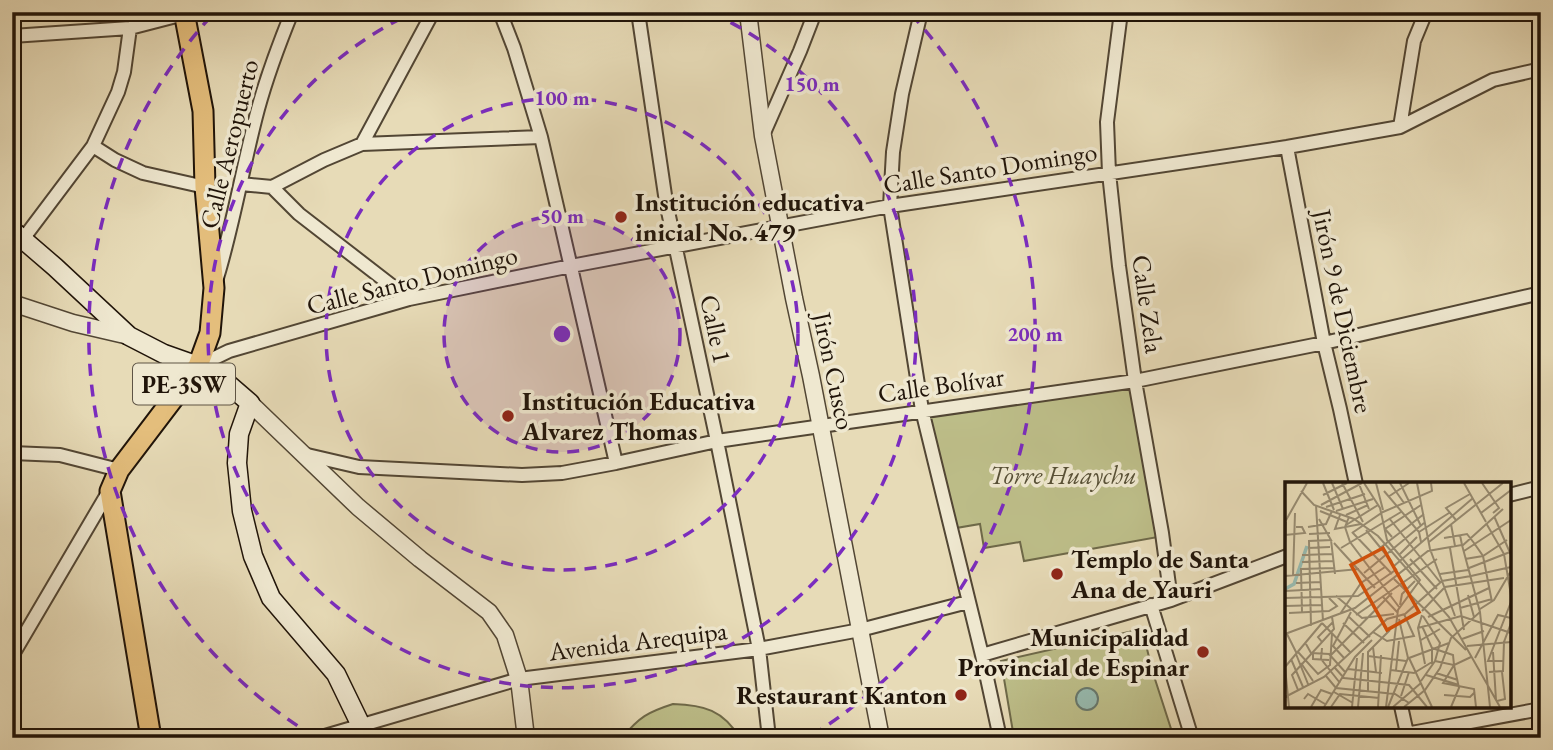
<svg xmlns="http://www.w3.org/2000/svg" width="1553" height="750" font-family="'EB Garamond',serif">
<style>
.green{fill:#bdbe89;stroke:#6e6949;stroke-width:2}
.water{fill:#97bbb0;stroke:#67786d;stroke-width:2}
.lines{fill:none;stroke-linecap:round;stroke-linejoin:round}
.minor-casing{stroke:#524634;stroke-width:16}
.tertiary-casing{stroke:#524634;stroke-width:19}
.secondary-casing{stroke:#201409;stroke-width:21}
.primary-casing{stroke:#201409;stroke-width:23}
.minor{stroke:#efe8d0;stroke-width:12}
.tertiary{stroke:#efe8d0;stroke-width:16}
.secondary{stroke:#efe8d0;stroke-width:18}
.primary{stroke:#e4be7c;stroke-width:19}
.ring{fill:none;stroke:#7b2cbf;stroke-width:3.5;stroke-dasharray:12 9}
.poi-dot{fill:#8f2418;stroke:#efe8d0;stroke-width:2.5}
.labels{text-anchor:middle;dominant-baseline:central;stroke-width:7;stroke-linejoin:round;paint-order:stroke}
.shield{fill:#efe8d0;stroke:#5e5445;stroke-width:2}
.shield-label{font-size:24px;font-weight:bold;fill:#201409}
.street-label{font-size:26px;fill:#201409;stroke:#efe8d0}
.poi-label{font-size:26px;font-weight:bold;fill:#201409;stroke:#efe8d0;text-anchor:start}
.park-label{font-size:26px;font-style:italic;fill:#575036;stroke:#efe8d0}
.inset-river{fill:none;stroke:#97bbb0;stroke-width:3.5}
.inset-road{fill:none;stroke:#978b71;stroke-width:2}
.view{fill:#d4520c;fill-opacity:0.15;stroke:#d4520c;stroke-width:3.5}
.inset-edge{fill:none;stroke:#201409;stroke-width:3.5}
.centre{fill:#7b2cbf;stroke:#efe8d0;stroke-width:3.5}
.ring-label{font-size:21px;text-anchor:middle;font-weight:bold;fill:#7b2cbf;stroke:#efe8d0;stroke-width:7;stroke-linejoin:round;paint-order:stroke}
</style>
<rect width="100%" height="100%" fill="#e7dbb7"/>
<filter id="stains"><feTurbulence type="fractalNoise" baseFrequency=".00286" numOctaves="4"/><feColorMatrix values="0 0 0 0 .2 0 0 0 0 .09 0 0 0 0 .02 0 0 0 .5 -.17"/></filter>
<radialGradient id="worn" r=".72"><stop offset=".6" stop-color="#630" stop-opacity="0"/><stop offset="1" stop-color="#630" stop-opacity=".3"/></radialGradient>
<!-- green -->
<path class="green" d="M 1131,386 L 1158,537 L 1024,561 L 1020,542 L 984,548 L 980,524 L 956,528 L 927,417 Z
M 1142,629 L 1153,673 L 1174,738 L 1014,738 L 1001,661 Z
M 673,704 C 704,705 723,710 740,738 L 622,738 C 639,717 648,712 673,704 Z"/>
<!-- water -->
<path class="water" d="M1076 699a11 11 0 1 1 22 0a11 11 0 1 1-22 0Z"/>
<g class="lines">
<defs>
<path id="minor" d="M 500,12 L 514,48 L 541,137 L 616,463
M 638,12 L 666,202 L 717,441 L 759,649 L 769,738
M 921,12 L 902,94 L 893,152 L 890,206 L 922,410 L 982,655 L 1000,738
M 1121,12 L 1107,122 L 1109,173 L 1119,266 L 1135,381 L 1162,533 L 1171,600
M 12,36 L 130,28 L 184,14
M 1400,127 L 1414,41 L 1426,12
M 763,135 L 800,51 L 812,20 L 812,12
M 362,144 L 433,12
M 93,146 L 115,160 L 143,173 L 205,187
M 1287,147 L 1324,343 L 1340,409 L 1356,484
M 241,184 L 272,187 L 299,214 L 409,299
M 272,187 L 324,160 L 362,144 L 541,137
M 23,239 L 93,146 L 118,92 L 124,72 L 130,28
M 217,278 C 234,222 243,165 258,109 C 267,76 279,44 292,12
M 198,366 L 229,351 L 409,299 L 571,266 L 890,206 L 1287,147 L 1400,127 L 1493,80 L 1541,69
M 12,453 L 60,455 L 119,470
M 303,454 L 359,467 L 522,475 L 562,473 L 616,463 L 717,441 L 1135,381 L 1324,343 L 1541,293
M 1509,495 L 1541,487
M 1151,605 L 1192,738
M 982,655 L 1171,600 L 1287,556
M 12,656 L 109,491
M 1401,706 L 1408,738
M 318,738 L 519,679 L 759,649 L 860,630 L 968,602
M 1384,738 L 1541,709"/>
<path id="tertiary" d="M 748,12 L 763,136 L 794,298 L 811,376 L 881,738
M 12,303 L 73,323 L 129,336
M 250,403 L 358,507 L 420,559 L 489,612 L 505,635 L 519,679 L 526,738"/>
<path id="secondary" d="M 12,230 L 55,267 L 129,336 L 164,354 L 198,366 L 228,384 L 250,403 L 239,434 L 237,463 L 242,511 L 253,556 L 271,598 L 336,674 L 367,738"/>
<path id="primary" d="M 151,738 L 110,491 L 119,470 L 198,366 L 210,333 L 214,288 L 205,187 L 203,111 L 184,12"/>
</defs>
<!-- minor casing -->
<use href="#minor" class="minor-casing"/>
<!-- tertiary casing -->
<use href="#tertiary" class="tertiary-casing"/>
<!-- secondary casing -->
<use href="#secondary" class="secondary-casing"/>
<!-- primary casing -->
<use href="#primary" class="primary-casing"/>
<!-- minor -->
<use href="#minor" class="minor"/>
<!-- tertiary -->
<use href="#tertiary" class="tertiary"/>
<!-- secondary -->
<use href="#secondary" class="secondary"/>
<!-- primary -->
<use href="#primary" class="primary"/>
</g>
<!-- distance rings -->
<circle cx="562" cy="334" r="118" fill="#7b2cbf" fill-opacity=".12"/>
<g class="ring">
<circle cx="562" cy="334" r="118"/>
<circle cx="562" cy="334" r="236"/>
<path d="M712 13A354 354 0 1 1 412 13"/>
<path d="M315 737A473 473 0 0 1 213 14M911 14A473 473 0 0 1 809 737"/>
</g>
<!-- markers -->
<g class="poi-dot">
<circle cx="621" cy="217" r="7"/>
<circle cx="508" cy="416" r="7"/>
<circle cx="1057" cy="574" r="7"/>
<circle cx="1203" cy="652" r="7"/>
<circle cx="961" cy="695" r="7"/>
</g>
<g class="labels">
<!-- shield labels -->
<rect class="shield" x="133" y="363.5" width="102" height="41" rx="5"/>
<g class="shield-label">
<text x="184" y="384">PE-3SW</text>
</g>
<!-- street labels -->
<g class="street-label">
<text transform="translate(229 144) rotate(-76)">Calle Aeropuerto</text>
<text transform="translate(990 168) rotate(-9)">Calle Santo Domingo</text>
<text transform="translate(412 280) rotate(-14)">Calle Santo Domingo</text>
<text transform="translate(1148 304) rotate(82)">Calle Zela</text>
<text transform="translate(1343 311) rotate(78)">Jirón 9 de Diciembre</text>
<text transform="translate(716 329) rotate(78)">Calle 1</text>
<text transform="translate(834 371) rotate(78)">Jirón Cusco</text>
<text transform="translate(941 385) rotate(-8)">Calle Bolívar</text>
<text transform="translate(638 641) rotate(-7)">Avenida Arequipa</text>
</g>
<!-- poi labels -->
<g class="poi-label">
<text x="635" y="202">Institución educativa<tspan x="635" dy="30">inicial No. 479</tspan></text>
<text x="522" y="401">Institución Educativa<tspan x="522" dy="30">Alvarez Thomas</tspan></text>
<text x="1071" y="559">Templo de Santa<tspan x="1071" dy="30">Ana de Yauri</tspan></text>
<text x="1189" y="637" text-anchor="end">Municipalidad<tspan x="1189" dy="30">Provincial de Espinar</tspan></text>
<text x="947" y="695" text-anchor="end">Restaurant Kanton</text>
</g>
<!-- park labels -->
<g class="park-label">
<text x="1063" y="475">Torre Huaychu</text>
</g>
</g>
<!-- overview -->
<g transform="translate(1285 482)">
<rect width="226" height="226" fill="#e7dbb7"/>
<path class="inset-river" d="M 0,107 L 9,102 L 22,64"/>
<path class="inset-road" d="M 38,1 L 49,28M 47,1 L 58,27M 57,1 L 78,40M 79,1 L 95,26 L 102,58 L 135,98 L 113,128 L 101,225M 91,1 L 98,28M 105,1 L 119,21M 115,1 L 136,44M 132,1 L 145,67 L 157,99M 179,1 L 201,40M 197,1 L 214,26 L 208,31M 74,2 L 84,27M 16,9 L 29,23 L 69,37 L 93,54 L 164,135 L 215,225M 99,9 L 134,50 L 136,60M 38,13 L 62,1M 103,15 L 124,1M 31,23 L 38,139M 36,23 L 77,1M 41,25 L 80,12M 35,29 L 62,40M 51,29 L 88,17M 196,31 L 226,8M 55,33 L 50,47 L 76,42M 61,33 L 83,23M 209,34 L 226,73M 64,35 L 60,45 L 65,60 L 114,125M 104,36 L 155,100M 171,38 L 161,26 L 185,12M 0,40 L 22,1M 201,41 L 219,72 L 226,113M 166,42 L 170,64M 61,43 L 93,23M 23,45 L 41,42 L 47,29M 81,48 L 107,80M 67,50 L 107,92M 134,50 L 164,31M 67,51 L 98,30 L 147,9 L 146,1M 24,52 L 45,51M 0,53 L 20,51 L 17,45 L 11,45M 107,55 L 100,47 L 136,23M 159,56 L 182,52 L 189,61 L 198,74 L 207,120M 46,58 L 50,92M 144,60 L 218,1M 49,61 L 90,106M 0,62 L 1,40M 177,64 L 218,27M 23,66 L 45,65M 56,66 L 116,30M 95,66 L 139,32M 165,66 L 179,148M 179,69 L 226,38M 115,72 L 132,55M 17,73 L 47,72M 125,77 L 152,107M 180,77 L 198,74 L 222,58M 17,80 L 48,79M 109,84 L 188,16M 184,86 L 225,70M 79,91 L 139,41M 155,92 L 183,88M 0,94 L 74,87M 8,94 L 10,31M 186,94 L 226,85M 109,97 L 181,168M 157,99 L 170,134M 11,101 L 36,100M 0,109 L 37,107M 183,113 L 189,135M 51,114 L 77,136 L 109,132M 97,114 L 113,131M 0,116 L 73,114 L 112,87M 115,123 L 117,112 L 130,99M 0,124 L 37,123M 175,126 L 207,117M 195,127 L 209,118 L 226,89M 137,129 L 160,105 L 219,96M 17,130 L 16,87 L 49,86M 195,130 L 205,225M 4,131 L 44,129 L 52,124 L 44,116M 55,132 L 76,101 L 100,85M 71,133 L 152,77M 137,133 L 133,146 L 140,182M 63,134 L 85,155M 143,135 L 204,106M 37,141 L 66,171M 58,141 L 79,161M 26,144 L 24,59 L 46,58 L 34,37M 137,144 L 147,166 L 147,182M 133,146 L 176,134 L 226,151M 88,150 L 102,159 L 129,154 L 119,132M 0,152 L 70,126 L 143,69 L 177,63 L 175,53M 2,152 L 12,172M 177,157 L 199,149M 136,158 L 155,147M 37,160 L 33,155 L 48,140M 21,162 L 26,171 L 44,172 L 61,191M 182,164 L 226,160M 88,165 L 91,190M 37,166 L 36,177 L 55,201M 147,166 L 168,173 L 169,183M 13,170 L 33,192 L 45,183 L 47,152M 208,170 L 211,218M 28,171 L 28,177 L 44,178M 11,172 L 23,202M 46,173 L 107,111M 83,174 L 121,179M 186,175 L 169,183 L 158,201 L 189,207 L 191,225M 124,176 L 147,225M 124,176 L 164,161M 190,176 L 213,133 L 226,136M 6,177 L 18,205M 60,177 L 48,164 L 66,130M 150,179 L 169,183 L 174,206 L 166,225M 218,179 L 203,179 L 226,120M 16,181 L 28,199M 0,185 L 37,141M 0,185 L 4,225M 50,186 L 59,196 L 124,203 L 142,225M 63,187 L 97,191M 106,188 L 129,191 L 147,180M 111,188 L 114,159M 204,190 L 218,189 L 219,160 L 226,141M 151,191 L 173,198M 141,193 L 174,203M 41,194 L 51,206 L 110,212 L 124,221M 136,199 L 150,179 L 155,161 L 138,134M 13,208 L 7,193 L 49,147 L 47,135M 83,209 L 83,170 L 105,148M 49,210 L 68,221M 159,213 L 185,215 L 190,210M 116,214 L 124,190M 0,215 L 39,195 L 102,137 L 120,132 L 157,99 L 186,94M 19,217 L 23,212 L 40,222M 212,219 L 220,217 L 217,190M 26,225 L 36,208 L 47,212M 39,225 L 70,175 L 87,158M 46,225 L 55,212 L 94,216M 67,225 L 72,176M 73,225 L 78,171M 93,225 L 96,173M 103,225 L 123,176 L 114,137M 108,225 L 136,201M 119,225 L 140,208 L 155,186 L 166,156 L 195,130 L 177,63"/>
<path class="view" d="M 98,66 L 134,130 L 102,148 L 66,83 Z"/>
<rect width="226" height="226" class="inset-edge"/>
</g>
<circle cx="562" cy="334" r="10" class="centre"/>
<g class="ring-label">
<text x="812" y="91">150 m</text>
<text x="562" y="105">100 m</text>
<text x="562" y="223">50 m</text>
<text x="1035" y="341">200 m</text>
</g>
<!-- margin -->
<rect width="1553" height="750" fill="none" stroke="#e7dbb7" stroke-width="42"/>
<rect x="14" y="14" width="1525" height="722" fill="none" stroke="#201409" stroke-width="3.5"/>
<rect x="21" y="21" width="1511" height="708" fill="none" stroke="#201409" stroke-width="2"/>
<rect width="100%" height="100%" filter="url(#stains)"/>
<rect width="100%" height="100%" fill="url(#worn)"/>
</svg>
